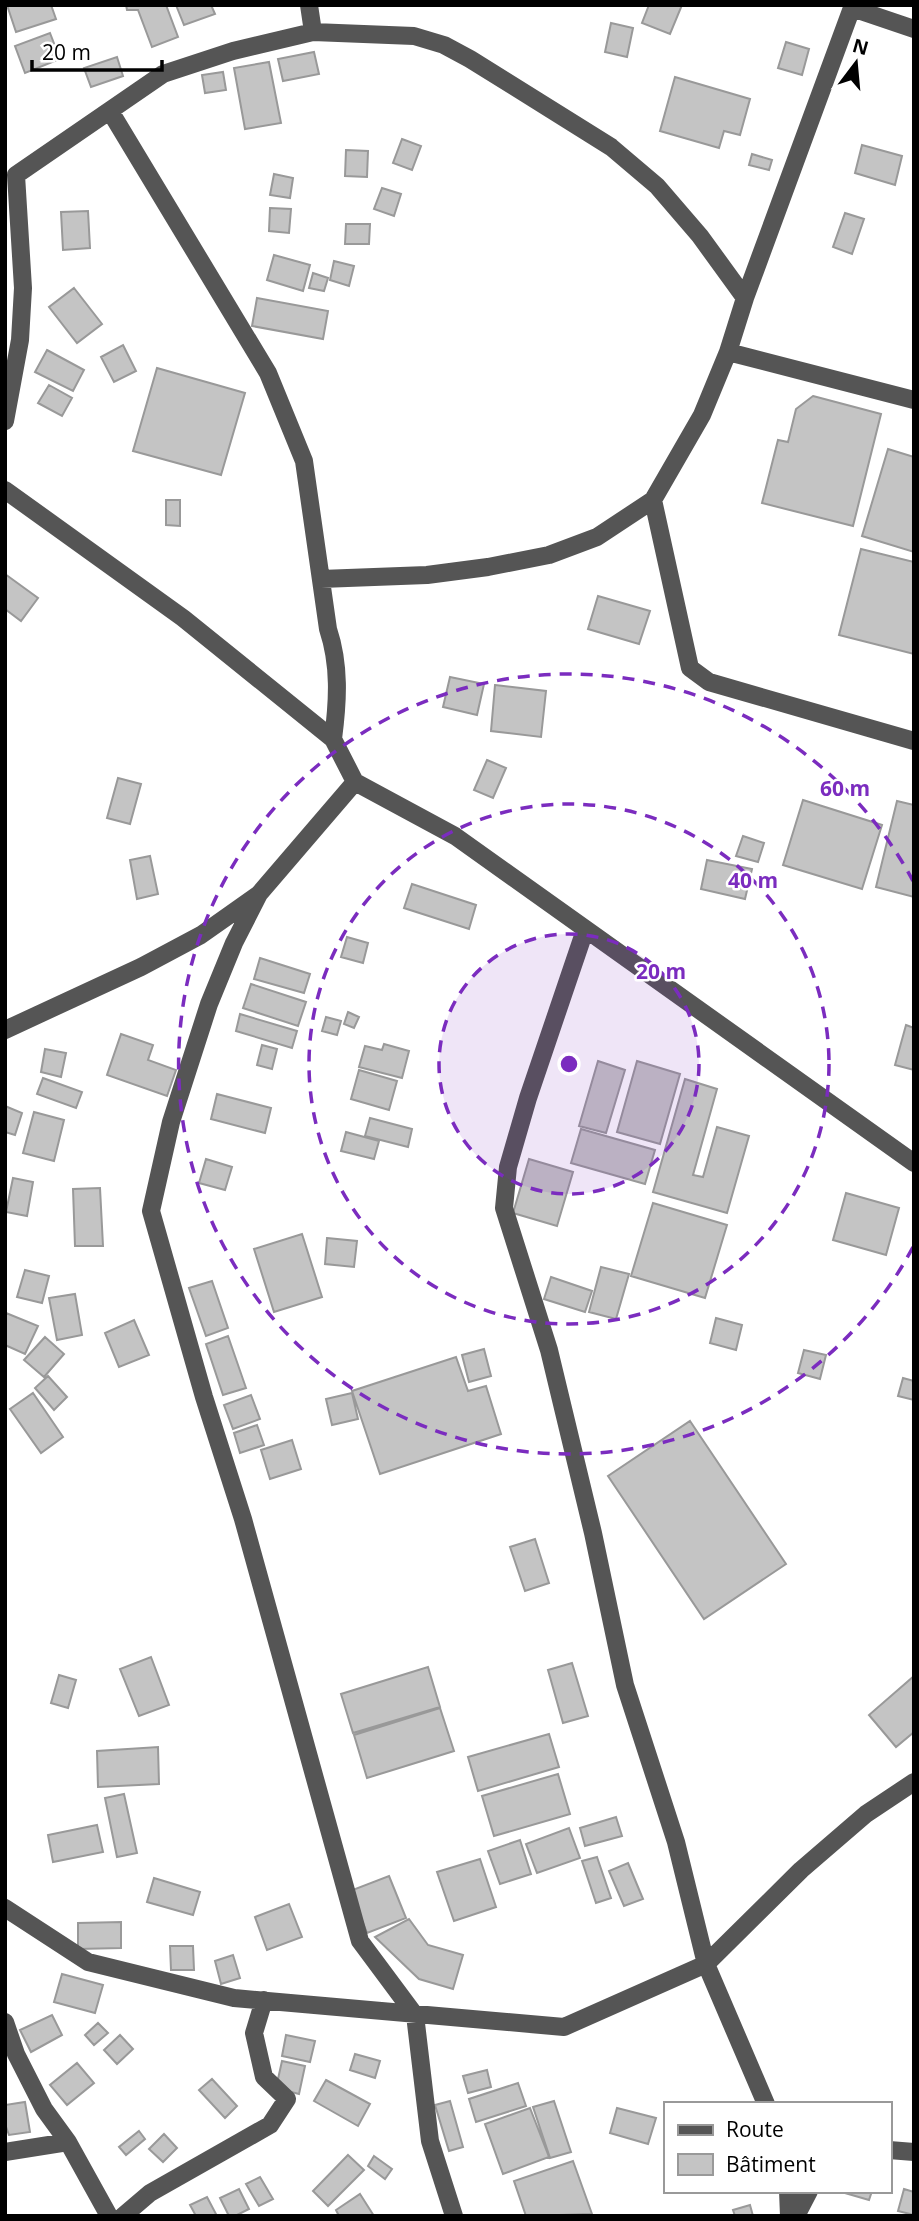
<svg xmlns="http://www.w3.org/2000/svg" width="919" height="2221" font-family="'Open Sans',sans-serif">
<style>
.building{fill:#c4c4c4;stroke:#999;stroke-width:2}
.lines{fill:none;stroke-linecap:round;stroke-linejoin:round}
.minor{stroke:#555;stroke-width:18}
.ring{fill:none;stroke:#7b2cbf;stroke-width:3.5;stroke-dasharray:12 9}
.centre{fill:#7b2cbf;stroke:#fff;stroke-width:3.5}
.ring-label{font-size:21px;text-anchor:middle;font-weight:bold;fill:#7b2cbf;stroke:#fff;stroke-width:5;stroke-linejoin:round;paint-order:stroke}
</style>
<rect width="100%" height="100%" fill="#fff"/>
<!-- building -->
<path class="building" d="M 7,5 L 51,5 L 56,19 L 16,32 Z
M 126,5 L 166,5 L 178,37 L 152,47 L 138,10 L 127,10 Z
M 176,5 L 211,5 L 215,14 L 184,25 Z
M 649,5 L 682,5 L 670,34 L 642,23 Z
M 611,23 L 633,28 L 627,57 L 605,52 Z
M 50,33 L 60,59 L 25,73 L 15,46 Z
M 786,42 L 809,49 L 802,75 L 778,68 Z
M 314,52 L 319,74 L 283,81 L 278,59 Z
M 117,57 L 123,76 L 91,87 L 84,68 Z
M 269,62 L 281,123 L 245,129 L 234,68 Z
M 223,72 L 226,90 L 205,93 L 202,75 Z
M 675,77 L 750,99 L 740,135 L 724,131 L 719,148 L 660,131 Z
M 402,139 L 421,146 L 412,170 L 393,163 Z
M 862,145 L 902,156 L 895,185 L 855,173 Z
M 346,150 L 368,151 L 367,177 L 345,176 Z
M 752,154 L 772,160 L 769,170 L 749,165 Z
M 274,174 L 293,178 L 290,198 L 270,195 Z
M 382,188 L 401,194 L 394,216 L 374,209 Z
M 270,208 L 291,209 L 289,233 L 269,231 Z
M 88,211 L 90,248 L 63,250 L 61,212 Z
M 845,213 L 864,219 L 852,254 L 833,247 Z
M 346,224 L 370,224 L 369,244 L 345,244 Z
M 274,255 L 310,265 L 303,291 L 267,280 Z
M 334,261 L 354,266 L 349,286 L 330,280 Z
M 313,273 L 328,278 L 324,291 L 309,288 Z
M 74,288 L 102,324 L 77,343 L 49,307 Z
M 257,298 L 328,311 L 323,339 L 252,326 Z
M 123,345 L 136,371 L 114,382 L 101,357 Z
M 47,350 L 84,370 L 73,391 L 35,372 Z
M 157,368 L 245,393 L 221,475 L 133,451 Z
M 49,385 L 72,398 L 62,416 L 38,403 Z
M 813,396 L 881,414 L 853,526 L 762,503 L 778,440 L 788,442 L 796,409 Z
M 888,449 L 914,457 L 914,552 L 862,536 Z
M 166,500 L 180,500 L 180,526 L 166,525 Z
M 861,549 L 914,562 L 914,654 L 839,635 Z
M 5,574 L 38,598 L 21,621 L 5,609 Z
M 598,596 L 650,611 L 639,644 L 588,629 Z
M 450,677 L 484,684 L 477,715 L 443,707 Z
M 495,685 L 546,691 L 541,737 L 491,731 Z
M 487,760 L 506,768 L 493,798 L 474,790 Z
M 118,778 L 141,784 L 130,824 L 107,818 Z
M 803,800 L 882,825 L 862,889 L 783,865 Z
M 897,801 L 914,805 L 914,897 L 876,887 Z
M 743,836 L 764,843 L 758,862 L 736,856 Z
M 150,856 L 158,894 L 137,899 L 130,860 Z
M 707,860 L 752,869 L 745,899 L 701,889 Z
M 412,884 L 476,905 L 469,929 L 404,908 Z
M 347,937 L 368,943 L 363,963 L 341,957 Z
M 260,958 L 310,974 L 304,993 L 254,979 Z
M 251,984 L 306,1002 L 298,1026 L 243,1008 Z
M 348,1012 L 359,1017 L 354,1028 L 344,1024 Z
M 240,1014 L 297,1031 L 292,1048 L 236,1031 Z
M 326,1017 L 341,1021 L 337,1035 L 322,1031 Z
M 906,1025 L 914,1028 L 914,1070 L 895,1065 Z
M 121,1034 L 153,1045 L 148,1060 L 176,1070 L 167,1096 L 107,1075 Z
M 384,1044 L 409,1051 L 402,1078 L 359,1067 L 365,1046 L 382,1050 Z
M 262,1045 L 277,1049 L 272,1069 L 257,1065 Z
M 45,1049 L 66,1053 L 61,1077 L 41,1072 Z
M 598,1061 L 625,1070 L 606,1133 L 579,1126 Z
M 637,1061 L 680,1074 L 660,1144 L 617,1132 Z
M 359,1070 L 397,1081 L 389,1110 L 351,1099 Z
M 43,1078 L 82,1092 L 76,1108 L 37,1094 Z
M 685,1079 L 717,1089 L 693,1175 L 703,1177 L 717,1127 L 749,1136 L 727,1213 L 653,1192 Z
M 217,1094 L 271,1108 L 265,1133 L 211,1119 Z
M 5,1106 L 22,1113 L 15,1135 L 5,1132 Z
M 34,1112 L 64,1120 L 54,1161 L 23,1153 Z
M 370,1118 L 412,1129 L 408,1147 L 365,1136 Z
M 581,1129 L 655,1150 L 645,1184 L 571,1163 Z
M 346,1132 L 379,1141 L 374,1159 L 341,1151 Z
M 206,1159 L 232,1167 L 225,1190 L 199,1183 Z
M 529,1159 L 573,1172 L 557,1226 L 513,1213 Z
M 13,1178 L 33,1182 L 27,1216 L 6,1212 Z
M 100,1188 L 103,1246 L 75,1246 L 73,1189 Z
M 846,1193 L 899,1208 L 886,1255 L 833,1240 Z
M 653,1203 L 727,1225 L 705,1298 L 631,1276 Z
M 302,1234 L 322,1297 L 274,1312 L 254,1249 Z
M 327,1238 L 357,1241 L 354,1267 L 325,1264 Z
M 601,1267 L 629,1274 L 616,1319 L 589,1312 Z
M 25,1270 L 49,1276 L 42,1303 L 17,1297 Z
M 551,1277 L 592,1291 L 585,1312 L 544,1299 Z
M 212,1281 L 228,1328 L 206,1336 L 189,1288 Z
M 75,1294 L 82,1335 L 57,1340 L 49,1298 Z
M 6,1313 L 38,1326 L 25,1354 L 5,1345 Z
M 716,1318 L 742,1325 L 736,1350 L 710,1343 Z
M 134,1320 L 149,1355 L 119,1367 L 105,1333 Z
M 228,1336 L 246,1388 L 223,1395 L 206,1344 Z
M 45,1337 L 64,1354 L 44,1377 L 24,1360 Z
M 484,1349 L 491,1376 L 469,1382 L 462,1355 Z
M 804,1350 L 826,1355 L 820,1379 L 798,1373 Z
M 456,1357 L 468,1391 L 486,1386 L 501,1434 L 380,1474 L 352,1391 Z
M 48,1376 L 67,1397 L 54,1410 L 35,1388 Z
M 903,1378 L 914,1381 L 914,1400 L 898,1396 Z
M 33,1393 L 63,1437 L 41,1453 L 10,1409 Z
M 352,1393 L 358,1419 L 332,1425 L 326,1399 Z
M 251,1395 L 260,1419 L 233,1429 L 224,1405 Z
M 690,1421 L 786,1564 L 704,1619 L 608,1476 Z
M 257,1425 L 264,1445 L 240,1453 L 234,1433 Z
M 292,1440 L 301,1469 L 270,1479 L 261,1450 Z
M 535,1539 L 549,1583 L 525,1591 L 510,1547 Z
M 151,1657 L 169,1705 L 139,1716 L 120,1669 Z
M 572,1663 L 588,1716 L 563,1723 L 548,1670 Z
M 428,1667 L 440,1707 L 353,1733 L 341,1694 Z
M 59,1675 L 76,1680 L 68,1708 L 51,1703 Z
M 914,1676 L 914,1732 L 896,1747 L 869,1715 Z
M 440,1708 L 454,1751 L 367,1778 L 354,1735 Z
M 549,1734 L 559,1767 L 478,1791 L 468,1757 Z
M 158,1747 L 159,1784 L 98,1787 L 97,1751 Z
M 558,1774 L 570,1814 L 494,1836 L 482,1796 Z
M 124,1794 L 137,1853 L 117,1857 L 105,1798 Z
M 616,1817 L 622,1836 L 585,1846 L 580,1828 Z
M 97,1825 L 103,1852 L 53,1862 L 48,1835 Z
M 569,1828 L 580,1858 L 537,1873 L 526,1844 Z
M 520,1840 L 531,1874 L 500,1884 L 488,1851 Z
M 597,1857 L 611,1898 L 596,1903 L 582,1861 Z
M 480,1859 L 496,1907 L 454,1921 L 437,1872 Z
M 628,1863 L 643,1899 L 624,1906 L 609,1871 Z
M 389,1876 L 406,1918 L 367,1933 L 350,1891 Z
M 154,1878 L 200,1892 L 193,1915 L 147,1902 Z
M 289,1904 L 302,1937 L 267,1950 L 255,1917 Z
M 409,1919 L 428,1945 L 463,1955 L 453,1989 L 419,1979 L 375,1937 Z
M 121,1922 L 121,1948 L 78,1949 L 78,1923 Z
M 170,1946 L 193,1946 L 194,1970 L 171,1970 Z
M 233,1955 L 240,1978 L 221,1984 L 215,1961 Z
M 62,1974 L 103,1985 L 95,2013 L 54,2002 Z
M 52,2015 L 62,2035 L 31,2052 L 20,2030 Z
M 98,2023 L 108,2033 L 94,2045 L 85,2035 Z
M 120,2035 L 133,2049 L 117,2064 L 104,2050 Z
M 286,2035 L 315,2041 L 310,2062 L 282,2056 Z
M 355,2054 L 380,2061 L 375,2078 L 350,2070 Z
M 282,2061 L 305,2066 L 299,2094 L 276,2088 Z
M 77,2063 L 94,2083 L 67,2105 L 50,2085 Z
M 487,2070 L 491,2087 L 468,2093 L 463,2076 Z
M 212,2079 L 237,2106 L 225,2118 L 199,2090 Z
M 326,2080 L 370,2104 L 358,2126 L 314,2101 Z
M 518,2083 L 526,2106 L 476,2122 L 469,2099 Z
M 450,2101 L 463,2147 L 449,2151 L 435,2105 Z
M 554,2101 L 571,2152 L 550,2158 L 533,2107 Z
M 25,2102 L 30,2132 L 9,2135 L 5,2124 L 5,2105 Z
M 530,2108 L 549,2157 L 503,2174 L 485,2124 Z
M 617,2108 L 656,2118 L 648,2144 L 610,2133 Z
M 139,2131 L 145,2139 L 126,2155 L 119,2147 Z
M 164,2134 L 177,2148 L 163,2162 L 149,2149 Z
M 348,2155 L 364,2170 L 328,2206 L 313,2191 Z
M 374,2156 L 392,2169 L 385,2179 L 368,2166 Z
M 573,2161 L 592,2214 L 526,2216 L 514,2181 Z
M 260,2177 L 273,2199 L 259,2206 L 246,2184 Z
M 239,2189 L 249,2209 L 235,2216 L 229,2216 L 220,2198 Z
M 904,2189 L 914,2192 L 914,2215 L 898,2211 Z
M 838,2191 L 872,2191 L 869,2200 Z
M 360,2194 L 374,2216 L 339,2216 L 336,2210 Z
M 207,2197 L 217,2216 L 196,2216 L 190,2205 Z
M 750,2205 L 753,2216 L 735,2216 L 733,2210 Z"/>
<g class="lines">
<!-- minor -->
<path class="minor" d="M 852,8 L 914,29
M 313,32 L 414,36 L 444,45 L 470,59 L 611,147 L 657,186 L 700,236 L 745,298 L 728,352 L 702,415 L 653,500 L 597,537 L 549,555 L 488,567 L 427,575 L 321,579
M 110,111 L 268,373 L 304,461 L 328,629 C 340,665 338,701 333,739
M 745,298 L 853,5
M 728,352 L 914,400
M 5,421 L 20,340 L 23,288 L 16,175 L 163,74 L 233,51 L 313,32 L 309,5
M 5,490 L 183,618 L 333,739 L 355,782 L 455,836 L 914,1163
M 653,500 L 690,668 L 709,682 L 914,741
M 259,894 L 234,943 L 209,1004 L 171,1122 L 151,1211 L 204,1397 L 243,1519 L 360,1941 L 415,2015 L 430,2141 L 454,2216
M 585,930 L 528,1098 L 508,1167 L 504,1208 L 549,1350 L 593,1533 L 625,1685 L 676,1842 L 706,1964
M 5,1030 L 141,967 L 201,935 L 259,894 L 355,782
M 5,1908 L 88,1962 L 234,1998 L 564,2027 L 706,1964 L 766,2104
M 706,1964 L 801,1870 L 866,1814 L 914,1782
M 5,2022 L 16,2054 L 44,2109 L 68,2142 L 109,2216
M 889,2150 L 914,2152
M 5,2152 L 68,2142
M 788,2191 L 789,2216
M 123,2216 L 150,2193 L 270,2125 L 287,2099 L 264,2077 L 254,2033 L 264,2000
M 796,2216 L 809,2191"/>
</g>
<!-- distance rings -->
<circle cx="569" cy="1064" r="130" fill="#7b2cbf" fill-opacity=".12"/>
<g class="ring">
<circle cx="569" cy="1064" r="130"/>
<circle cx="569" cy="1064" r="260"/>
<path d="M913 1247A390 390 0 1 1 913 881"/>
</g>
<circle cx="569" cy="1064" r="10" class="centre"/>
<g class="ring-label">
<text x="845" y="796">60 m</text>
<text x="753" y="888">40 m</text>
<text x="661" y="979">20 m</text>
</g>
<!-- border -->
<rect width="919" height="2221" fill="none" stroke="#000000" stroke-width="14"/>
<!-- legend -->
<rect x="664" y="2102" width="228" height="91" fill="#ffffff" stroke="#999999" stroke-width="2"/>
<rect x="678" y="2125" width="35" height="10" fill="#555555" stroke="#999999" stroke-width="2"/>
<text x="726" y="2137" font-size="21" fill="#000000">Route</text>
<rect x="678" y="2154" width="35" height="21" fill="#c4c4c4" stroke="#999999" stroke-width="2"/>
<text x="726" y="2172" font-size="21" fill="#000000">Bâtiment</text>
<!-- north arrow -->
<g transform="translate(856 63) rotate(16)" stroke="#ffffff" stroke-width="5" paint-order="stroke">
<path d="M0-5L12 26L0 18L-12 26Z" fill="#000000"/>
<text y="-10" font-size="19" font-weight="bold" text-anchor="middle" fill="#000000">N</text>
</g>
<!-- scale -->
<path d="M32 60v10h130v-10" fill="none" stroke="#000000" stroke-width="3.5"/>
<text x="42" y="60" font-size="21" fill="#000000" stroke="#ffffff" stroke-width="5" paint-order="stroke">20 m</text>
</svg>
